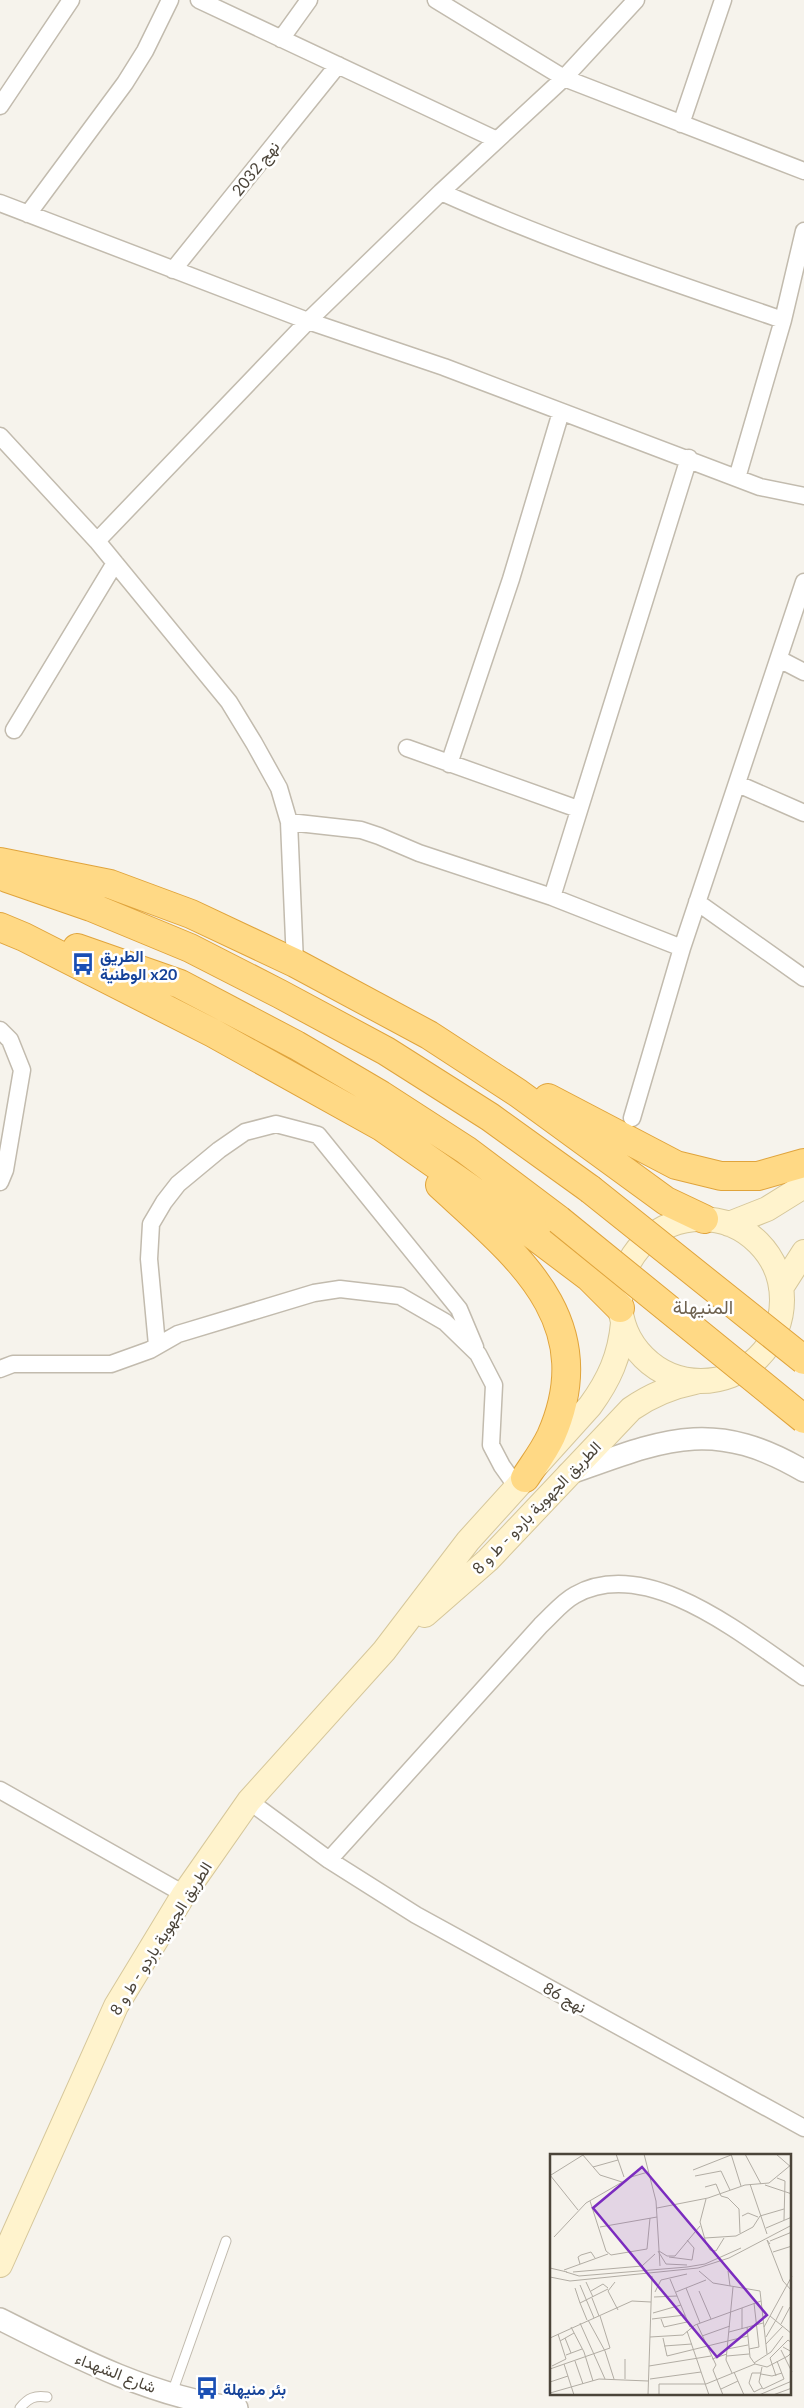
<svg xmlns="http://www.w3.org/2000/svg" width="804" height="2408" font-family="Lato,Vazirmatn,sans-serif">
<style>
.lines{fill:none;stroke-linecap:round;stroke-linejoin:round}
.service-casing{stroke:#c2bbae;stroke-width:11}
.minor-casing{stroke:#c2bbae;stroke-width:19}
.tertiary-casing{stroke:#c2bbae;stroke-width:24}
.secondary-casing{stroke:#d6c79b;stroke-width:26}
.trunk-casing{stroke:#e0a43c;stroke-width:30}
.service{stroke:#fff;stroke-width:9}
.minor{stroke:#fff;stroke-width:16}
.tertiary{stroke:#fff;stroke-width:21}
.secondary{stroke:#fff3cd;stroke-width:24}
.trunk{stroke:#ffd985;stroke-width:28}
.trunk-bridge-casing{stroke:#e0a43c;stroke-width:30;stroke-linecap:butt}
.trunk-bridge{stroke:#ffd985;stroke-width:28}
.labels{text-anchor:middle;dominant-baseline:central;stroke-width:5;stroke-linejoin:round;paint-order:stroke}
.street-label{font-size:16px;fill:#4b4439;stroke:#fff}
.transit-label{font-size:16px;font-weight:bold;fill:#164399;stroke:#fff;text-anchor:start}
.quarter-label{font-size:19px;fill:#6e6250;stroke:#fff}
.inset-road{fill:none;stroke:#b2ada4;stroke-width:1}
.view{fill:#7b2cbf;fill-opacity:0.15;stroke:#7b2cbf;stroke-width:2.5}
.inset-edge{fill:none;stroke:#4b4439;stroke-width:2.5}
</style>
<rect width="100%" height="100%" fill="#f6f3ec"/>
<g class="lines">
<defs>
<path id="service" d="M 172,2393 L 226,2241
M 20,2408 C 28,2398 35,2395 47,2397"/>
<path id="minor" d="M 199,0 L 497,140
M 436,0 L 564,78 L 804,171
M 281,39 L 309,0
M 0,106 L 71,0
M 681,124 L 723,0
M 441,192 C 552,242 668,281 783,320
M 0,203 L 308,321 L 444,367 L 760,487 L 804,496
M 28,214 L 125,83 L 145,51 L 170,0
M 173,270 L 338,65
M 0,436 L 97,541 L 229,702 L 254,743 L 279,788 L 289,822 L 295,963
M 737,478 L 783,320 L 804,231
M 97,541 L 308,321 L 441,192 L 564,78 L 636,0
M 779,659 L 804,672
M 14,730 L 115,563
M 407,748 L 578,809
M 449,764 L 511,579 L 561,412
M 738,784 L 804,813
M 289,822 L 361,830 L 379,836 L 419,853 L 552,897 L 682,948
M 552,897 L 689,458
M 697,902 L 804,978
M 0,1030 L 10,1040 L 22,1070 L 5,1170 L 0,1182
M 632,1118 L 682,948 L 804,582
M 157,1345 L 149,1259 L 151,1224 L 164,1202 L 178,1184 L 219,1150 L 245,1132 L 276,1124 L 318,1135 L 459,1309 L 475,1347
M 0,1369 L 13,1364 L 111,1364 L 150,1350 L 178,1334 L 314,1293 L 340,1289 L 400,1296 L 445,1322 L 478,1354 L 494,1385 L 491,1445 L 502,1466 L 517,1487
M 0,1790 L 184,1894
M 249,1801 L 329,1860 L 416,1915 L 804,2128
M 329,1860 L 541,1625 C 552,1615 562,1602 575,1595 C 648,1554 746,1638 804,1677"/>
<path id="tertiary" d="M 568,1474 C 661,1441 711,1416 804,1471
M 0,2319 C 75,2357 152,2397 237,2408"/>
<path id="secondary" d="M620 1300a81 81 0 1 1 162 0a81 81 0 1 1-162 0Z
M 729,1224 L 767,1209 L 804,1186
M 781,1288 L 804,1252
M 425,1615 L 488,1560 L 631,1409 C 651,1395 670,1387 695,1382
M 0,2265 L 116,2006 L 184,1894 L 249,1801 L 384,1651 L 468,1541 L 590,1406 C 609,1380 620,1356 623,1323"/>
<path id="trunk" d="M 0,862 L 110,884 L 191,914 L 295,963 L 429,1035 L 518,1093 L 666,1201 L 704,1219
M 7,878 L 91,907 L 190,948 L 280,994 L 386,1051 L 490,1117 L 590,1189
M 0,927 L 24,937 L 213,1033 L 382,1127 L 488,1201 L 589,1277 L 620,1308
M 77,948 L 180,984 L 296,1045 L 381,1095 L 466,1150 L 559,1220
M 548,1098 L 676,1165 L 721,1176 L 758,1176 L 804,1163
M 440,1185 C 516,1255 602,1320 551,1436 C 544,1451 534,1464 525,1478"/>
</defs>
<!-- service casing -->
<use href="#service" class="service-casing"/>
<!-- minor casing -->
<use href="#minor" class="minor-casing"/>
<!-- tertiary casing -->
<use href="#tertiary" class="tertiary-casing"/>
<!-- secondary casing -->
<use href="#secondary" class="secondary-casing"/>
<!-- trunk casing -->
<use href="#trunk" class="trunk-casing"/>
<!-- service -->
<use href="#service" class="service"/>
<!-- minor -->
<use href="#minor" class="minor"/>
<!-- tertiary -->
<use href="#tertiary" class="tertiary"/>
<!-- secondary -->
<use href="#secondary" class="secondary"/>
<!-- trunk -->
<use href="#trunk" class="trunk"/>
<defs>
<path id="trunk-bridge" d="M 590,1189 L 804,1360
M 559,1220 L 804,1419"/>
</defs>
<!-- trunk-bridge casing -->
<use href="#trunk-bridge" class="trunk-bridge-casing"/>
<!-- trunk-bridge -->
<use href="#trunk-bridge" class="trunk-bridge"/>
</g>
<!-- icons -->
<defs>
<symbol id="bus-bare" viewBox="-9 -9 18 18"><path d="M-5-6H5V4H4V6H2V4H-2V6H-4V4H-5ZM-3.5-4V0h7V-4ZM-3.5 1.2v1.5H-2V1.2ZM2 1.2v1.5H3.5V1.2Z" fill="#1a4fb4" stroke="#fff" stroke-width="2.5" paint-order="stroke"/></symbol>
</defs>
<g fill-rule="evenodd">
<use href="#bus-bare" x="67" y="948" width="32" height="32"/>
<use href="#bus-bare" x="191" y="2372" width="32" height="32"/>
</g>
<g class="labels">
<!-- street labels -->
<g class="street-label">
<text transform="translate(255 168) rotate(-51)">نهج 2032</text>
<text transform="translate(536 1507) rotate(-46)">الطريق الجهوية باردو - ط و 8</text>
<text transform="translate(160 1938) rotate(-58)">الطريق الجهوية باردو - ط و 8</text>
<text transform="translate(565 1997) rotate(29)">نهج 86</text>
<text transform="translate(116 2372) rotate(21)">شارع الشهداء</text>
</g>
<!-- transit labels -->
<g class="transit-label">
<text x="100" y="955">الطريق<tspan x="100" dy="18">الوطنية x20</tspan></text>
<text x="223" y="2388">بئر منيهلة</text>
</g>
<!-- quarter labels -->
<g class="quarter-label">
<text x="703" y="1306">المنيهلة</text>
</g>
</g>
<!-- overview -->
<g transform="translate(550 2154)">
<rect width="241" height="241" fill="#f6f3ec"/>
<path class="inset-road" d="M 32,0 L 50,21 L 72,28M 66,0 L 74,23M 94,0 L 106,47 L 110,112M 181,0 L 191,32M 195,0 L 211,30M 226,0 L 242,14M 43,13 L 68,6M 143,16 L 181,1M 0,21 L 28,56M 1,21 L 33,1M 145,22 L 171,17 L 180,36M 227,24 L 235,27 L 234,66M 200,30 L 217,80M 215,31 L 242,40M 155,33 L 166,30 L 171,42 L 178,44 L 189,55 L 190,79M 156,45 L 150,68 L 156,89 L 160,96 L 166,97 L 174,84M 40,47 L 56,97 L 61,101 L 97,95 L 100,64M 107,54 L 158,44 L 195,31 L 219,29 L 242,10M 192,62 L 198,59 L 208,63M 50,73 L 107,63M 216,74 L 242,63M 4,83 L 36,49 L 81,23 L 98,18M 155,84 L 186,82 L 203,73 L 210,62 L 234,55M 220,87 L 242,78M 220,90 L 217,86 L 233,127 L 242,137M 108,97 L 116,110 L 137,111M 109,97 L 117,102 L 125,102 L 150,72M 223,98 L 242,92M 119,103 L 142,106 L 144,94 L 137,86M 30,110 L 28,103 L 31,101 L 41,98 L 45,104M 0,114 L 17,118M 14,116 L 58,100M 149,117 L 163,129 L 210,137 L 217,200M 178,117 L 180,132M 16,118 L 29,122 L 137,113 L 155,110 L 191,94M 23,118 L 92,112 L 105,100M 0,123 L 20,127 L 148,114 L 179,104 L 242,71M 120,125 L 140,173M 36,128 L 43,143M 65,128 L 58,137 L 68,156M 30,131 L 44,164M 25,134 L 30,149M 136,134 L 150,169M 41,137 L 53,130 L 58,134M 149,137 L 161,165M 105,138 L 111,126 L 137,120M 126,138 L 156,126M 104,143 L 127,142M 42,144 L 49,162M 192,154 L 192,175M 103,159 L 131,151M 220,162 L 242,180M 102,165 L 135,161M 111,165 L 114,173 L 137,168M 37,166 L 30,149 L 58,135M 38,166 L 55,197 L 64,225M 226,166 L 233,152M 30,169 L 55,225M 147,170 L 166,211 L 163,216 L 173,241M 231,170 L 240,153M 21,173 L 34,198 L 43,227M 197,173 L 200,203 L 205,210 L 217,213 L 238,202 L 242,198 L 233,193M 214,173 L 242,122M 137,177 L 159,241M 179,178 L 213,169M 152,182 L 180,172M 100,183 L 133,181 L 145,171 L 211,147M 216,183 L 226,166M 0,184 L 82,147 L 101,148M 15,184 L 21,199M 113,184 L 117,202 L 198,182M 10,187 L 24,179M 216,190 L 233,172M 114,192 L 142,190M 177,195 L 198,191M 199,195 L 209,193 L 204,149M 231,196 L 242,218M 16,201 L 32,195M 177,202 L 199,200M 220,204 L 238,186 L 242,189M 220,204 L 226,222M 75,205 L 75,225M 162,205 L 177,200M 25,207 L 33,230M 204,209 L 221,198 L 233,182M 14,210 L 24,241M 2,212 L 16,205 L 8,180M 99,212 L 161,202M 212,213 L 209,228 L 213,235M 0,215 L 60,194 L 50,162M 184,218 L 194,241M 182,219 L 176,206 L 183,133M 211,219 L 202,219 L 199,229 L 204,238 L 212,234M 211,220 L 222,222 L 232,219M 100,225 L 151,218M 0,228 L 18,222M 171,235 L 188,227M 213,235 L 234,225 L 227,207M 0,239 L 49,225 L 98,227M 98,241 L 102,122M 109,241 L 109,230 L 156,230 L 205,210M 209,241 L 242,227M 223,241 L 242,234"/>
<path class="view" d="M 92,13 L 217,161 L 167,203 L 43,54 Z"/>
<rect width="241" height="241" class="inset-edge"/>
</g>
</svg>
